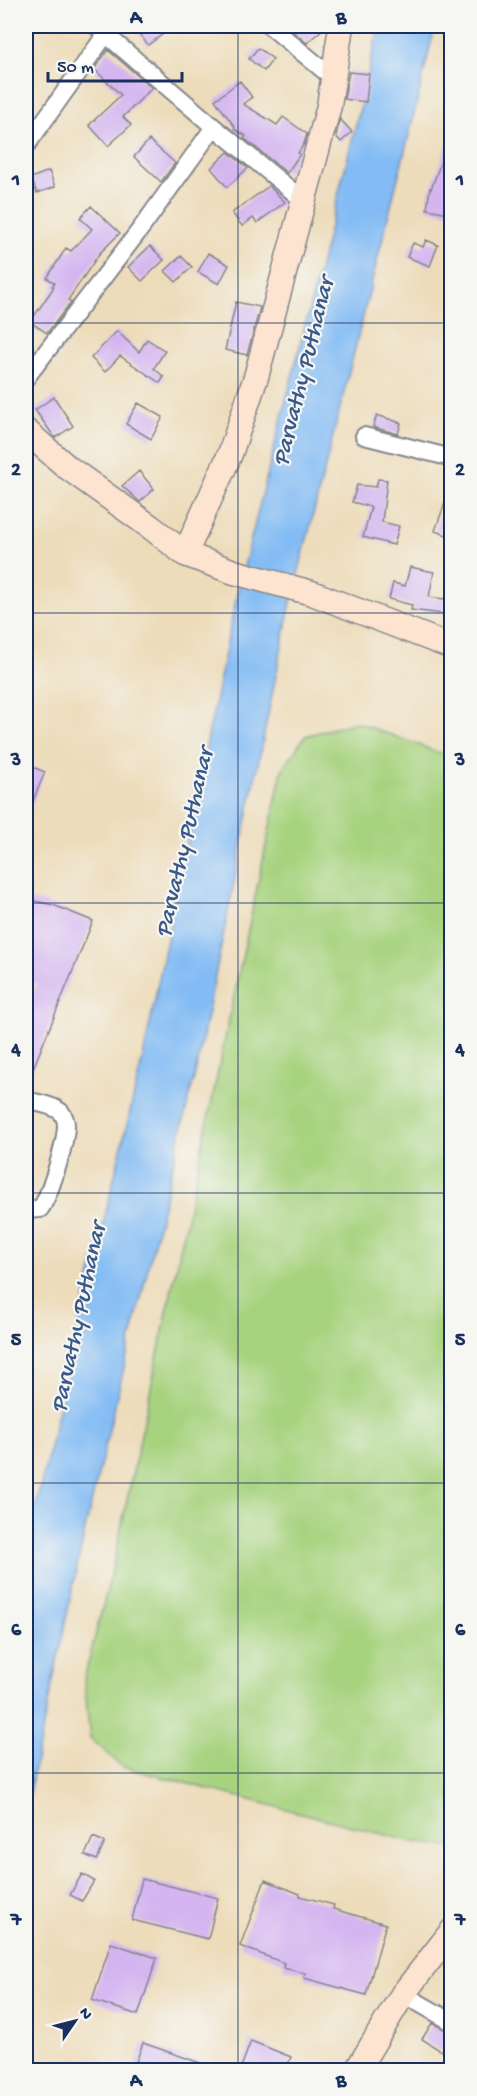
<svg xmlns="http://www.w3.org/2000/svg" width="477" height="2096" font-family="'Gochi Hand',sans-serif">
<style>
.green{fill:#a7d37f;stroke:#61816e;stroke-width:1.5}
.water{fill:#83bcf4;stroke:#4f76a9;stroke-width:1.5}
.building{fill:#d4b5f0}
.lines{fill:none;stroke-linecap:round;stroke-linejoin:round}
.street-casing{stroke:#84868c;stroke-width:20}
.secondary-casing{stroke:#84868c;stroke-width:27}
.street{stroke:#fff;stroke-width:16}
.secondary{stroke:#fde4d1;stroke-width:24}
.grid{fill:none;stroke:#1b2f5e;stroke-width:1.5;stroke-opacity:0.55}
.labels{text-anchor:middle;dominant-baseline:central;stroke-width:4.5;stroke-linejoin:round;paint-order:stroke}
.water-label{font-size:24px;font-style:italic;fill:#3a598b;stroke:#f6f6f2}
.neatline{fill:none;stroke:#1b2f5e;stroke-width:2}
.grid-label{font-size:20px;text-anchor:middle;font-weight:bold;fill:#1b2f5e}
</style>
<rect width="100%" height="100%" fill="#f6f6f2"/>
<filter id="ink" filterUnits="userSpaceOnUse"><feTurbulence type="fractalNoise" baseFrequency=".0167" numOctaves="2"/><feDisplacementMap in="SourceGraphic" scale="12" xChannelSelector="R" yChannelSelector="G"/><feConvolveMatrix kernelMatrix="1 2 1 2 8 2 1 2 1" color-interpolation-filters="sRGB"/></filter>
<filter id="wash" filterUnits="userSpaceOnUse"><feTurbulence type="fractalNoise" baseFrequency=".008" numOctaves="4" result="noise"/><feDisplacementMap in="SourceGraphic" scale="24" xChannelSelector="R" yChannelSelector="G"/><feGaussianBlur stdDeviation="1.35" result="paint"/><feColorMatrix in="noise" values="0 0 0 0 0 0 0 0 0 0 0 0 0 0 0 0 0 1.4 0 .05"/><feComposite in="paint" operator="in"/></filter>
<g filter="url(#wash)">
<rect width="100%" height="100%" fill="#eddcba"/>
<!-- green -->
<path class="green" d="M 356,722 L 451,757 L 451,1847 L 413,1842 L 123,1767 L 90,1738 L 84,1679 L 112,1571 L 282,770 L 305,736 Z"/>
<!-- water -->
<path class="water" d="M 379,26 L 435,26 L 413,118 L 290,606 L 197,1065 L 86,1525 L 26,1807 L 26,1547 L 144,1053 L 237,594 L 361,105 Z"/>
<g id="blocks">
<!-- building -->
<path class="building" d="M 133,26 L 174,26 L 148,45 Z
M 286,26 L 326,26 L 307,43 Z
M 258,48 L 273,59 L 264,71 L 249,59 Z
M 108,50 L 152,88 L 123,117 L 131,125 L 108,146 L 89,125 L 121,95 L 94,69 Z
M 349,72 L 369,74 L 366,102 L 344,99 Z
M 240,81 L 252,97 L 243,104 L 277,125 L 283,117 L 307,134 L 304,144 L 298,153 L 300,154 L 287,173 L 244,138 L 246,136 L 234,129 L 235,127 L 215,100 Z
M 340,119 L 352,132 L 341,142 L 336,136 Z
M 450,138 L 452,138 L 452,192 L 449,213 L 427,209 L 430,188 L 431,189 Z
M 149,140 L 175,163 L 161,182 L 134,157 Z
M 228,152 L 248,168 L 227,187 L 211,168 Z
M 49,171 L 55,187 L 37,193 L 31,178 Z
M 269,186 L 285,202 L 257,223 L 253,218 L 242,226 L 232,213 Z
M 91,206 L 120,233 L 99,254 L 68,300 L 71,302 L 47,333 L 30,322 L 54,287 L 52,286 L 55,283 L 47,278 L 66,248 L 71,251 L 92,229 L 80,218 Z
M 426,240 L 438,245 L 430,266 L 407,257 L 413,243 L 423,247 Z
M 150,246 L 164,260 L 142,281 L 128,267 Z
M 208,253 L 229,265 L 219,284 L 198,272 Z
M 181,256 L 192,267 L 176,282 L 165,271 Z
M 236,302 L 260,307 L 247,355 L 225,350 Z
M 117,331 L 139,352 L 147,339 L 165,351 L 154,368 L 164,377 L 160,383 L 120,356 L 105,372 L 91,358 Z
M 54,397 L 73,426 L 55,438 L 35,410 Z
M 138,403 L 163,417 L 151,439 L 126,424 Z
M 377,415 L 401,423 L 398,434 L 373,427 Z
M 139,471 L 154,489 L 140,502 L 122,486 Z
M 378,479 L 387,480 L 382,522 L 399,526 L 394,545 L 363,537 L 371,507 L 352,502 L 357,485 L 376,487 Z
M 449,491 L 452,491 L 452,537 L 435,531 Z
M 410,567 L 434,572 L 429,597 L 452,600 L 452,615 L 411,610 L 412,605 L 389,599 L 393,583 L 405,586 Z
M 30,766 L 45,772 L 26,818 L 26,777 Z
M 30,900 L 53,905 L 93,921 L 26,1086 L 26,1011 L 37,984 L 26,981 L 26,920 Z
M 93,1837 L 105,1842 L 97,1860 L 85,1855 Z
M 82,1874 L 94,1881 L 82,1901 L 70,1895 Z
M 142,1879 L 218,1898 L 208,1939 L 132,1920 Z
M 265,1880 L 300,1894 L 300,1896 L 334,1905 L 333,1909 L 386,1924 L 366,1995 L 304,1978 L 305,1973 L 283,1968 L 284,1963 L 240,1946 Z
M 111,1943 L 157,1958 L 138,2015 L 92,2000 Z
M 432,2023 L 452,2033 L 452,2058 L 422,2039 Z
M 251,2041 L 291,2057 L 286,2070 L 240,2070 Z
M 143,2043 L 215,2068 L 215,2070 L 133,2070 Z"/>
</g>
</g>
<g filter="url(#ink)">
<use href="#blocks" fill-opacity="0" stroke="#84868c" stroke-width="1.5"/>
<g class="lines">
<defs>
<path id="street" d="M 96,26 L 214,127 L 303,200
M 270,26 L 333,78
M 26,146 L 106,34
M 26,378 L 142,227 L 214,127
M 364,436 L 452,458
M 26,1100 C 36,1103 53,1105 61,1112 C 64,1116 66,1120 66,1125 C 66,1142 50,1196 40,1209 L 26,1210
M 403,1994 L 452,2022"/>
<path id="secondary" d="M 26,431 L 67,467 L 152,528 L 185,554 L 234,572 L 312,593 L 452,647
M 185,554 L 230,454 L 256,377 L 329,106 L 341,26
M 357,2070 L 403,1994 L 452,1931"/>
</defs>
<!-- street casing -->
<use href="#street" class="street-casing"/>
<!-- secondary casing -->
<use href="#secondary" class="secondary-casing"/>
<!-- street -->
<use href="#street" class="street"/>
<!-- secondary -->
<use href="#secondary" class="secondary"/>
</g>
</g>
<!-- grid -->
<path class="grid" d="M 238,26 L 238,2070M 26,323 L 452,323M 26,613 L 452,613M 26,903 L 452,903M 26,1193 L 452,1193M 26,1483 L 452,1483M 26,1773 L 452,1773"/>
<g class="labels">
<!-- water labels -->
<g class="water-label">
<text transform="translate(305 372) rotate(-76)">Parvathy Puthanar</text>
<text transform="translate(186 843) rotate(-77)">Parvathy Puthanar</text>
<text transform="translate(80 1318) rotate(-78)">Parvathy Puthanar</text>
</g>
</g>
<!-- margin -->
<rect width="477" height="2096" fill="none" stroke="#f6f6f2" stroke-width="66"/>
<!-- north arrow -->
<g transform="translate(75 2021) rotate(55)" stroke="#f6f6f2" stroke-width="4.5" paint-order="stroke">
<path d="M0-4.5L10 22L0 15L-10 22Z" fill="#1b2f5e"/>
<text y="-9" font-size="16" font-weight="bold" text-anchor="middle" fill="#1b2f5e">N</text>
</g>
<!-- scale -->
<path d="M48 72v9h134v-9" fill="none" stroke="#1b2f5e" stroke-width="3"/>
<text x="57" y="72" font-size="18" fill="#1b2f5e" stroke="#f6f6f2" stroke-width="4.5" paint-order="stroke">50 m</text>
<rect x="33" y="33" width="411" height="2030" class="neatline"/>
<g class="grid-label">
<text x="136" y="23">A</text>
<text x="341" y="23">B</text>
<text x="16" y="185">1</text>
<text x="460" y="185">1</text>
<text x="16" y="475">2</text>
<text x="460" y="475">2</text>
<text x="16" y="765">3</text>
<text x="460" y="765">3</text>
<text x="16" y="1055">4</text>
<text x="460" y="1055">4</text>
<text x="16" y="1345">5</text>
<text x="460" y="1345">5</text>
<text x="16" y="1635">6</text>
<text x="460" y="1635">6</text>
<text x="16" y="1925">7</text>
<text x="460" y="1925">7</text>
<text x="136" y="2086">A</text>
<text x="341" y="2086">B</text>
</g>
</svg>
